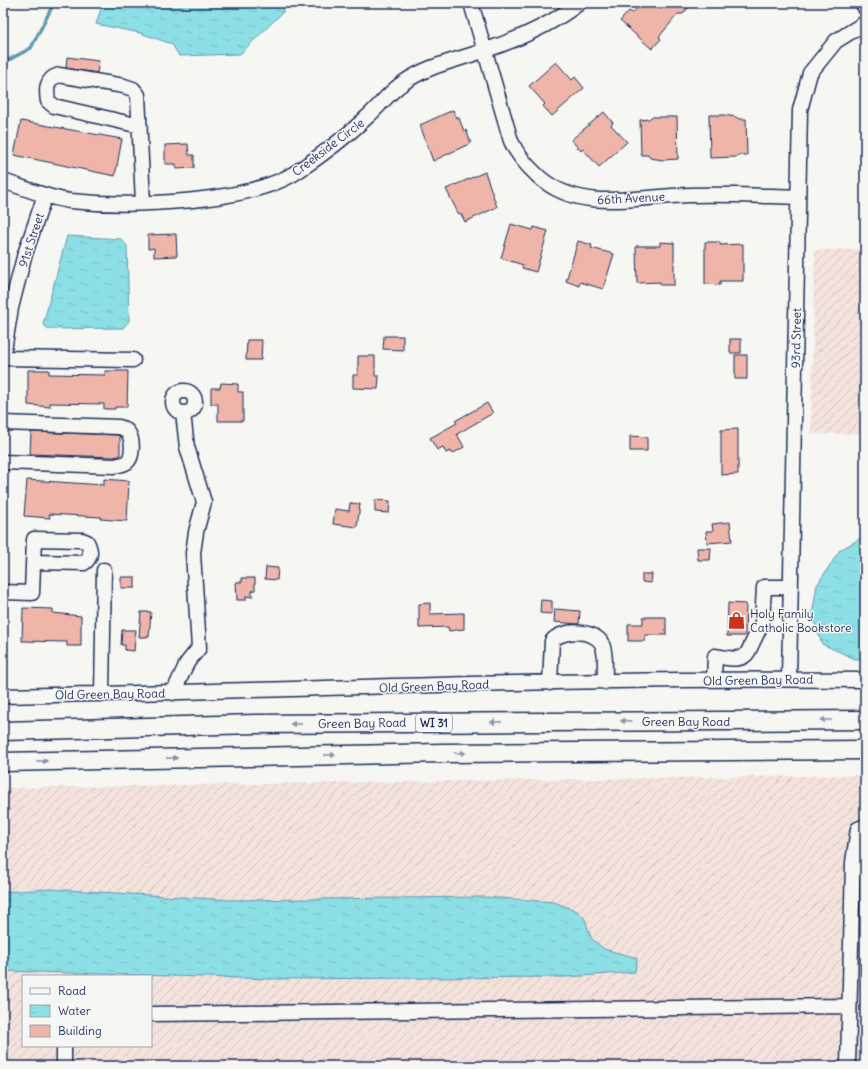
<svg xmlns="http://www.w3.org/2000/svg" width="868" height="1069" font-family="Delius,sans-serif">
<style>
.industrial{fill:url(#industrial-furrows);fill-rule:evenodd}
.water{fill:url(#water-ripples);stroke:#5f99b0}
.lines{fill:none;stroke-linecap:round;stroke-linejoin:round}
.stream{stroke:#5f99b0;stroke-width:3.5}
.building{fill:#efb5a9;stroke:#1b2f5e}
.minor-casing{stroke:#1b2f5e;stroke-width:17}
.major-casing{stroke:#1b2f5e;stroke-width:21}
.minor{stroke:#f6f6f2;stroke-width:14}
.major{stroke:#f6f6f2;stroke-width:18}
.oneway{fill:#8892a8}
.labels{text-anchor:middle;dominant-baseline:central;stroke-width:3;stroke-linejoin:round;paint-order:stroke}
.shield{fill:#f6f6f2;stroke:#5d6b8a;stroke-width:1}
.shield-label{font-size:11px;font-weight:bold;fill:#1b2f5e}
.street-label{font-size:12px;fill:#1b2f5e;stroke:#f6f6f2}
.poi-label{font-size:12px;fill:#1b2f5e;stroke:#f6f6f2;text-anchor:start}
</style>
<defs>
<pattern id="industrial-furrows" width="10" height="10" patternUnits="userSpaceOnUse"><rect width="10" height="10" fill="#f4e2dc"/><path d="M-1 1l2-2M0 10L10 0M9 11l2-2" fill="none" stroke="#d1c2bf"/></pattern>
<pattern id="water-ripples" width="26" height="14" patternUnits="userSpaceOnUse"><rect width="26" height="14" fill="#8ddfe6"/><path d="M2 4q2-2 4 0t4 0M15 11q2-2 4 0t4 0" fill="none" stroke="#79c0c8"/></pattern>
</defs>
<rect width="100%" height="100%" fill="#f6f6f2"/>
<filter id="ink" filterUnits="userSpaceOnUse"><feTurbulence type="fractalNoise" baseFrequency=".025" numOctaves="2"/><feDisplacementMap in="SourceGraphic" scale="8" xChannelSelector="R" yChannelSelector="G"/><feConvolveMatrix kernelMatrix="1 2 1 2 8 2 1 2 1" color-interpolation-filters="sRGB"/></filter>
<g filter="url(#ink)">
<!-- industrial -->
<path class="industrial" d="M 865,249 L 865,433 L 811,434 L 815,250 Z
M 865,775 L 865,1066 L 3,1066 L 3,788 ZM 23,976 L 151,976 L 151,1046 L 23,1046 Z"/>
<!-- water -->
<path class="water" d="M 103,3 L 284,3 L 283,12 L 240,54 L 179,56 L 172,44 L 140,33 L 96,24 Z
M 67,236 L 121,239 L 127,246 L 129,321 L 123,328 L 48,329 L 43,324 Z
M 861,538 L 865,538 L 865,659 L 855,659 L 822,644 L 812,615 L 817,585 L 840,550 Z
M 50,889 L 230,900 L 485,897 L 554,902 L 577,911 L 585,919 L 591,938 L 604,949 L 637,958 L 635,972 L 568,977 L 272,979 L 3,971 L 3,892 Z"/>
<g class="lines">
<!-- stream -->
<path class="stream" d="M 3,63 L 31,48 L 54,3"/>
</g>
<!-- building -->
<path class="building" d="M 643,3 L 692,3 L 683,14 L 678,14 L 663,32 L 659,37 L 661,39 L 652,49 L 620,21 L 629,11 L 632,13 Z
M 67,57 L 99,61 L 97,73 L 66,68 Z
M 556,62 L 572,80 L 575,77 L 584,88 L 552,116 L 543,106 L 545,104 L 529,86 Z
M 453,110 L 456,118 L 459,118 L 464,131 L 466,130 L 471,143 L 433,161 L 420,125 Z
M 604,112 L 613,123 L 611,125 L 627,142 L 599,167 L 583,149 L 581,151 L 571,140 Z
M 709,115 L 724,115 L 736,117 L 739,119 L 746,119 L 747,155 L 738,155 L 736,157 L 710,158 Z
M 651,117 L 677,117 L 678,159 L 663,160 L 650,158 L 648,155 L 641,155 L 640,120 L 649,119 Z
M 21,121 L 122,139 L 115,176 L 14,155 Z
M 188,144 L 189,155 L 194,155 L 194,168 L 176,169 L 176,164 L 165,164 L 165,145 Z
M 485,172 L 497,207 L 465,222 L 461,214 L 458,213 L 446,189 Z
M 511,224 L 533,230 L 534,227 L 548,231 L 536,272 L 522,268 L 523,265 L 501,258 Z
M 176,234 L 177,256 L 154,257 L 154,248 L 148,249 L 148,235 Z
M 578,241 L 592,245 L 591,248 L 614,254 L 603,289 L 580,282 L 579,286 L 566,281 Z
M 660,242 L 674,243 L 674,285 L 660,285 L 660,282 L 637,283 L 636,246 L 660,246 Z
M 705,242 L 720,242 L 720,245 L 743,244 L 743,281 L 720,281 L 720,285 L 705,284 Z
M 384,336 L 403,336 L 403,350 L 383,349 Z
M 730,339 L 741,339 L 741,353 L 730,353 Z
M 247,340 L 262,340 L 261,360 L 246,360 Z
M 735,355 L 747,355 L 747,379 L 735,379 Z
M 358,356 L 375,356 L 375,376 L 379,376 L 378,389 L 353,388 L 353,375 L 358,375 Z
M 28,370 L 49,370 L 49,374 L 105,375 L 105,371 L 128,371 L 127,407 L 115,407 L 115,409 L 104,409 L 104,404 L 50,403 L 50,407 L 28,405 Z
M 221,383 L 238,384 L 238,392 L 243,392 L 243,421 L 218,421 L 218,404 L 211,404 L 211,388 L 220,388 Z
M 487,403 L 493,413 L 457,434 L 464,447 L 452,454 L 451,451 L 446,453 L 443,447 L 437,450 L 430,438 L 457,423 L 455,421 Z
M 738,429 L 738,474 L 721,475 L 721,430 Z
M 31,432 L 118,435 L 120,437 L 120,456 L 113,457 L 30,454 Z
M 630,436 L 647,437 L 647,451 L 630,451 Z
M 104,479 L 129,481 L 127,521 L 100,519 L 101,517 L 49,514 L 50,518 L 24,516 L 27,480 L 104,485 Z
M 375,500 L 390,501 L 389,513 L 375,512 Z
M 350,503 L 360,504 L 357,527 L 333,524 L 335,509 L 349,511 Z
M 730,522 L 732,541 L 707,543 L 706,531 L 713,531 L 712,524 Z
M 697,548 L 711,548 L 710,560 L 698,560 Z
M 266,567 L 278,568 L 277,580 L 265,579 Z
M 642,574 L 652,574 L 651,583 L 642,582 Z
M 121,577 L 135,577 L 135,588 L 121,588 Z
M 242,578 L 255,578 L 255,590 L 252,591 L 252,597 L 246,596 L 246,600 L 237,600 L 236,582 L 242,582 Z
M 541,600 L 552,601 L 552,614 L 540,613 Z
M 430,603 L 430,614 L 464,613 L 464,629 L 449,631 L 448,627 L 419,628 L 419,604 Z
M 728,603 L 746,604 L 745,636 L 727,636 Z
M 23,608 L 53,609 L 53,613 L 81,616 L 81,646 L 67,646 L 67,642 L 22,641 Z
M 555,609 L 580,611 L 579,624 L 554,622 Z
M 141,612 L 151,612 L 149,637 L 139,637 Z
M 643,617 L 666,617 L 666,635 L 645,635 L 645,641 L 628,641 L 628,624 L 643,624 Z
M 122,630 L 136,630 L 134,651 L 125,650 L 125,645 L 121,645 Z"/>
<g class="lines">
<defs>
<path id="minor" d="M 471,3 L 511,141 C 517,155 527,166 539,177 C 581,214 640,196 691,195 C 727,194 762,196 798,197
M 863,3 L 865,8
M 140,126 L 54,106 L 48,101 C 46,89 46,79 59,75 L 124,86 L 133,89 L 138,95 L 143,203
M 3,181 C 25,188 47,198 70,201 C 129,207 249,204 298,171 C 319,157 348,135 366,118 C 379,107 389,92 403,83 C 428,65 458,60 486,50 C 519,39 551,25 579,3
M 3,356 L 11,308 L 24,257 L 45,195
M 3,358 L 133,360
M173 402a11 11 0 1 1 22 0a11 11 0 1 1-22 0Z
M 3,423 L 119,427 C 123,428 127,430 129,434 C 133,441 133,457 127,462 C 123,465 118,465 114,466 L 3,462
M 3,592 L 32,593 L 34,539 L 82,540 L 87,542 C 91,550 92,558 84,563 L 34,562
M 789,679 L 800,110 L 810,73 L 836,41 L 865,23
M 714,680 L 715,656 C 725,657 742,663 748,652 L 762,623 L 764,587 L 791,587
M 550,683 L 552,641 C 561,629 595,629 602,644 C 607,655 604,671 605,682
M 173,693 L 187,663 L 199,648 L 193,553 L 196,532 L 204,502 L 187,447 L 183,413
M 102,694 L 104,570
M 3,696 C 290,691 578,677 865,680
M 151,1014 L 849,1006
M 64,1046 L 64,1066
M 848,1066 L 853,862 L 858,829 L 865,826"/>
<path id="major" d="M 3,731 L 255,724 L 865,720
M 3,762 L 443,753 L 865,750"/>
</defs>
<!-- minor casing -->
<use href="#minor" class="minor-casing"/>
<!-- major casing -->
<use href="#major" class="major-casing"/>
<!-- minor -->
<use href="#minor" class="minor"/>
<!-- major -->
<use href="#major" class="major"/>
</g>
<!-- one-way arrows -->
<defs><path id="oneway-solid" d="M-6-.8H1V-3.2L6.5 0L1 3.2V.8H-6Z"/></defs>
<g class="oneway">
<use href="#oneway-solid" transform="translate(826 720) rotate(180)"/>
<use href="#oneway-solid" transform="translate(626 721) rotate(179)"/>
<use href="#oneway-solid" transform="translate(496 722) rotate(179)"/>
<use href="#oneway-solid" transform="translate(296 724) rotate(179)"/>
<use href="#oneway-solid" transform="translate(460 753)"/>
<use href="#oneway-solid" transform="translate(330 755) rotate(-1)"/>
<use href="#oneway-solid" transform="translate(172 758) rotate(-1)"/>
<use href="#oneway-solid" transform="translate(42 761) rotate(-1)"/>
</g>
</g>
<!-- icons -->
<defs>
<symbol id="shop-bare" viewBox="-9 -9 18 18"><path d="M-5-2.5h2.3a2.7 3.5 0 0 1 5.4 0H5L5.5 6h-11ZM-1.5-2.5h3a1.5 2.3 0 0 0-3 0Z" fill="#c8321e" stroke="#f6f6f2" stroke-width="2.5" paint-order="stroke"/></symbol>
</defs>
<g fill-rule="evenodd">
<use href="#shop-bare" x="724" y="608" width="25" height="25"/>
</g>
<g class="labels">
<!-- shield labels -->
<rect class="shield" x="416" y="714" width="36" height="18" rx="3"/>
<g class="shield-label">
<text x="434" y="723">WI 31</text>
</g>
<!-- street labels -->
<g class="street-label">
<text transform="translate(328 147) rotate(-37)">Creekside Circle</text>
<text transform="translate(631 198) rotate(-3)">66th Avenue</text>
<text transform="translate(31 240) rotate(-72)">91st Street</text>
<text transform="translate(796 338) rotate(-89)">93rd Street</text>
<text transform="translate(758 680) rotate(-1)">Old Green Bay Road</text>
<text transform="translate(434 686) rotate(-2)">Old Green Bay Road</text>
<text transform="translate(110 694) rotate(-1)">Old Green Bay Road</text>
<text x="686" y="721">Green Bay Road</text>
<text transform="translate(362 723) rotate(-1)">Green Bay Road</text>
</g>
<!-- poi labels -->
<g class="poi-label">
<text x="750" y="613">Holy Family<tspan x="750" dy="14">Catholic Bookstore</tspan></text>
</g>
</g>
<!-- margin -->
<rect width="868" height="1069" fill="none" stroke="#f6f6f2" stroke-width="16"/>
<rect x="8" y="8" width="852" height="1053" fill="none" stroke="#1b2f5e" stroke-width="1.5" filter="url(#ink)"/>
<!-- legend -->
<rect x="22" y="975" width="130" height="72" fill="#f6f6f2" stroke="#9ea6b7"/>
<rect x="30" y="988" width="20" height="6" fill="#f6f6f2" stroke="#9ea6b7"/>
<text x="58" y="995" font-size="12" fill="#1b2f5e">Road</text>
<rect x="30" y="1005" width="20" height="12" fill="url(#water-ripples)" stroke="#9ea6b7"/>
<text x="58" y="1015" font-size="12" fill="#1b2f5e">Water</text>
<rect x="30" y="1025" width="20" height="12" fill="#efb5a9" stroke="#9ea6b7"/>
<text x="58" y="1035" font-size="12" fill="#1b2f5e">Building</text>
</svg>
